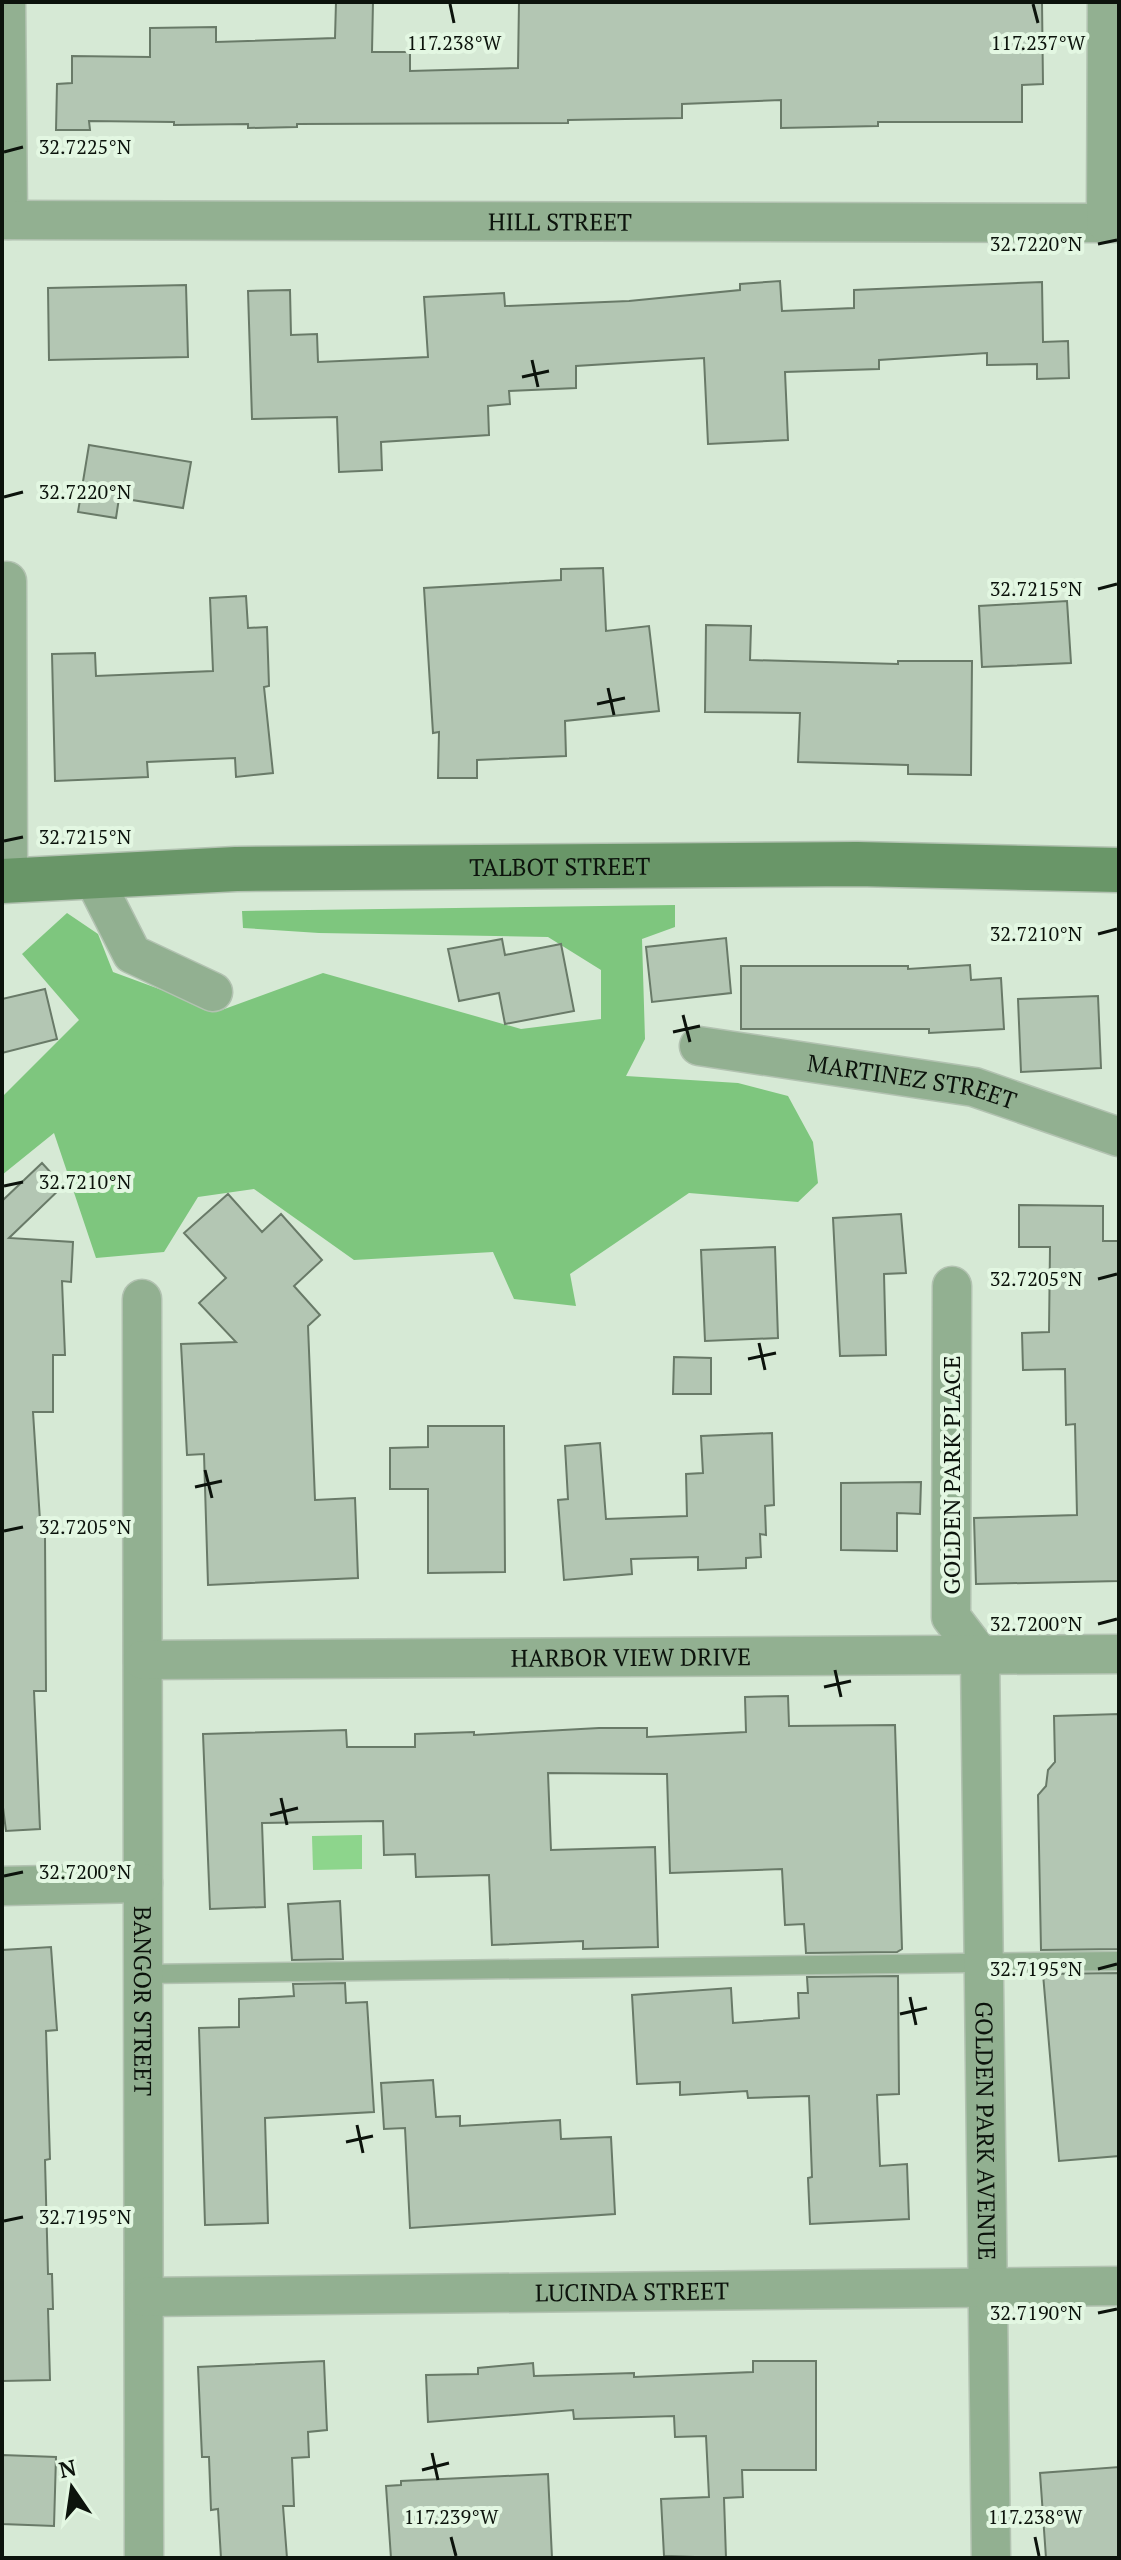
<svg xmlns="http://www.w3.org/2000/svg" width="1121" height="2560" font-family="'PT Serif',serif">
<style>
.forest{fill:#7ec67e}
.water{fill:#8dd58c}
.building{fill:#b3c6b3;stroke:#697a68;stroke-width:2}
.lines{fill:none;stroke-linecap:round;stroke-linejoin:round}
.service-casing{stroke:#b2c2b1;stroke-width:21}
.minor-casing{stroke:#b2c2b1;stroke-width:41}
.secondary-casing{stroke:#b2c2b1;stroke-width:47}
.service{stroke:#92b091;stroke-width:18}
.minor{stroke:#92b091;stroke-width:38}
.secondary{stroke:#699668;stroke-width:44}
.ticks{fill:none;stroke:#0c130c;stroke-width:3}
.labels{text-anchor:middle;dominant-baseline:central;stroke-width:8;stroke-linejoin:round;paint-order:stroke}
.street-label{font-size:24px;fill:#0c130c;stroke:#e3f7e2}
.ticks-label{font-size:20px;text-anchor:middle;fill:#0c130c;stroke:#e3f7e2;stroke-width:8;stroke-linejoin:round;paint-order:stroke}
</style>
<rect width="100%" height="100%" fill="#d6e9d5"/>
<!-- forest -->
<path class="forest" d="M 675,905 L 675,927 L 642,939 L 645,1039 L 626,1076 L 738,1083 L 788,1096 L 813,1142 L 818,1183 L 798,1202 L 689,1193 L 570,1274 L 576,1306 L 514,1299 L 493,1252 L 354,1260 L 254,1189 L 198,1197 L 164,1252 L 96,1258 L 54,1133 L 2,1175 L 2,1097 L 79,1020 L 22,954 L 67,913 L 98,934 L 113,972 L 219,1011 L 323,973 L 521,1029 L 601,1019 L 601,970 L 548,937 L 319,933 L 243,928 L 242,911 Z"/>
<!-- water -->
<path class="water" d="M 362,1835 L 362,1869 L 313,1870 L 312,1836 Z"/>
<!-- building -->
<path class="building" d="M 336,2 L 373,2 L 372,52 L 410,52 L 410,71 L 518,68 L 519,2 L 1042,2 L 1043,84 L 1022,85 L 1022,122 L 878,122 L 878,126 L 781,128 L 781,100 L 682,104 L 682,118 L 568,120 L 568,123 L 297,124 L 297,127 L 248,128 L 248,124 L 174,125 L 174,122 L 89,121 L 90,130 L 56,130 L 57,84 L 72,83 L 72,56 L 150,57 L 150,28 L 216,27 L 216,42 L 335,38 Z
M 780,281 L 782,311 L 854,308 L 854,290 L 1042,282 L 1043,342 L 1068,341 L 1069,378 L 1037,379 L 1037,364 L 987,365 L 987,353 L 879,360 L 879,369 L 785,372 L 788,440 L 708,444 L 704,358 L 576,366 L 576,388 L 509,391 L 510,404 L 488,406 L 489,435 L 381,442 L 382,470 L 339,472 L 337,417 L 252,419 L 248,291 L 290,290 L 291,335 L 317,334 L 318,362 L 428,357 L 424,297 L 504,293 L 505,306 L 629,301 L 740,290 L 740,284 Z
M 186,285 L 188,357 L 49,360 L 48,288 Z
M 89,445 L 191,462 L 183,508 L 119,498 L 116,518 L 78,512 Z
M 603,568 L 606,631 L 649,626 L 659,711 L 565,721 L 566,756 L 477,760 L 477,778 L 438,778 L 439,732 L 433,733 L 424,588 L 561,580 L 561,569 Z
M 246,596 L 248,628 L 267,627 L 269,686 L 264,687 L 273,773 L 236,777 L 235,758 L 147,762 L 148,777 L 55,781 L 52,654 L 95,653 L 96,676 L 213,671 L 210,598 Z
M 1067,601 L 1071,663 L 982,667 L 979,606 Z
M 706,625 L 751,626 L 750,660 L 898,664 L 898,661 L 972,661 L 971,775 L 908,774 L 908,765 L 798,762 L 800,713 L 705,712 Z
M 726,938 L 731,993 L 652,1002 L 646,947 Z
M 502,939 L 505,955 L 561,944 L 574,1011 L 505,1024 L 499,993 L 459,1001 L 448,949 Z
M 970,965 L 971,980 L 1001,978 L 1004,1029 L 929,1033 L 929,1029 L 741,1029 L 741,966 L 908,966 L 908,969 Z
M 45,989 L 57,1039 L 2,1053 L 2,999 Z
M 1098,996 L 1101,1068 L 1021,1072 L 1018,999 Z
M 42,1163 L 63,1186 L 9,1238 L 73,1242 L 71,1282 L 62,1281 L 65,1355 L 53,1355 L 53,1412 L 33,1412 L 41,1536 L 45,1536 L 46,1691 L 34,1691 L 40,1829 L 6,1831 L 2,1800 L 2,1201 Z
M 228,1194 L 262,1232 L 281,1214 L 322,1260 L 294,1286 L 320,1315 L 308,1326 L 315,1500 L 355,1498 L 358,1578 L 208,1585 L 204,1454 L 187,1455 L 181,1344 L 236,1342 L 199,1303 L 226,1278 L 184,1233 Z
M 1019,1205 L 1103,1206 L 1103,1241 L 1119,1241 L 1119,1581 L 976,1584 L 974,1518 L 1077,1515 L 1075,1424 L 1066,1425 L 1065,1369 L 1023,1370 L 1022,1333 L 1049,1332 L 1050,1247 L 1019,1247 Z
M 901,1214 L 906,1273 L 884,1274 L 886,1355 L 840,1356 L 833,1218 Z
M 775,1247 L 778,1338 L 705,1341 L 701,1250 Z
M 674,1357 L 711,1358 L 711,1394 L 673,1394 Z
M 428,1426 L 504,1426 L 505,1572 L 428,1573 L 428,1489 L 390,1489 L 390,1448 L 428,1447 Z
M 772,1433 L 774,1505 L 765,1506 L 766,1535 L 760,1534 L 761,1557 L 746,1558 L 746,1568 L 698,1570 L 698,1557 L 631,1559 L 632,1574 L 564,1580 L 558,1500 L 568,1499 L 565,1446 L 600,1443 L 606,1519 L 687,1516 L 686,1474 L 703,1473 L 701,1436 Z
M 921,1482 L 920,1514 L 897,1513 L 897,1551 L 841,1550 L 841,1483 Z
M 788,1696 L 789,1726 L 895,1725 L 902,1949 L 897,1952 L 806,1953 L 804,1924 L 785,1925 L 782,1869 L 670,1873 L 667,1774 L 548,1773 L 551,1850 L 655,1847 L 658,1947 L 583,1949 L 583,1941 L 492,1945 L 489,1875 L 416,1877 L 415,1854 L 384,1855 L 383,1821 L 262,1823 L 265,1907 L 210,1909 L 203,1734 L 346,1730 L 347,1747 L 415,1747 L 415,1734 L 474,1732 L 474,1735 L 599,1728 L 647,1728 L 647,1737 L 746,1732 L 745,1697 Z
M 1119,1714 L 1119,1949 L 1041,1950 L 1038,1795 L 1046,1786 L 1048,1770 L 1055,1762 L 1054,1716 Z
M 340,1901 L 343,1959 L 292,1960 L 288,1904 Z
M 51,1947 L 57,2030 L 46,2031 L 50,2159 L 45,2160 L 48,2274 L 52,2274 L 53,2309 L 48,2309 L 50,2380 L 2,2381 L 2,1950 Z
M 1119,1973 L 1119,2156 L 1059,2161 L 1043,1974 Z
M 898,1976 L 899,2094 L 877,2095 L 880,2166 L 907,2164 L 909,2219 L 810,2224 L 808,2178 L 812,2177 L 809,2096 L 748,2098 L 747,2091 L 680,2095 L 680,2082 L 637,2084 L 632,1995 L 731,1988 L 733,2023 L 799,2018 L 798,1993 L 808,1993 L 807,1977 Z
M 345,1983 L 346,2003 L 367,2002 L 374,2112 L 265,2118 L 268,2223 L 205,2225 L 199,2028 L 239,2027 L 239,1999 L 294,1996 L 293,1984 Z
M 433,2080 L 436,2117 L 460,2116 L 460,2126 L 560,2120 L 561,2139 L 611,2137 L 615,2214 L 410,2228 L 405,2128 L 384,2129 L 381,2083 Z
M 324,2361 L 327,2430 L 308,2432 L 309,2457 L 292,2458 L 294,2506 L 283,2506 L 287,2558 L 221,2558 L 218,2509 L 211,2510 L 209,2457 L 202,2457 L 198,2367 Z
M 753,2361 L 816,2361 L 816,2470 L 742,2470 L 743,2497 L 724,2498 L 726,2558 L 664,2556 L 661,2499 L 709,2497 L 706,2436 L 675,2437 L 674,2416 L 574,2419 L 573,2410 L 428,2422 L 426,2375 L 478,2374 L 478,2368 L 533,2363 L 534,2376 L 634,2373 L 634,2377 L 753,2372 Z
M 2,2455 L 56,2457 L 54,2526 L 2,2524 Z
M 1119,2467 L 1119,2558 L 1046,2558 L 1040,2473 Z
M 548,2474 L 552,2558 L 391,2558 L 386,2486 L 401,2485 L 401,2481 Z"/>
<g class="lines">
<defs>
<path id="service" d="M 143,1974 L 1119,1961"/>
<g id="minor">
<path d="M 6,2 L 8,220"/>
<path id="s1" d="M 2,220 L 1119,223"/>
<path d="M 1106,223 L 1107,2"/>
<path d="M 7,581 L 8,881"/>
<path d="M 93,877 L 132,954 L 213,992"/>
<path id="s2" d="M 699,1046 L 974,1087 L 1119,1137"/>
<path d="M 952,1286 L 951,1617 L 980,1655"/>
<path id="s3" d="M 142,1299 L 144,2558"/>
<path id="s4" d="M 980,1655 L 991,2558"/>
<path id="s5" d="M 143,1660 L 1119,1654"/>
<path d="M 2,1886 L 143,1883"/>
<path id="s6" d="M 144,2297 L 1119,2286"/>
</g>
<g id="secondary">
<path id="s7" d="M 2,881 L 236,869 L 857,864 L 1119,870"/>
</g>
</defs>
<!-- service casing -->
<use href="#service" class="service-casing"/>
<!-- minor casing -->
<use href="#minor" class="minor-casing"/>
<!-- secondary casing -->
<use href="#secondary" class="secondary-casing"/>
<!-- service -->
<use href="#service" class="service"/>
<!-- minor -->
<use href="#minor" class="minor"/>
<!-- secondary -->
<use href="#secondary" class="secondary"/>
</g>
<!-- ticks -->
<path class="ticks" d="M 450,4 L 454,23M 1033,4 L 1038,23M 4,152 L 23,147M 1098,244 L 1117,240M 532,360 L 538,387M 522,377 L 549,371M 4,497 L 23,492M 1098,589 L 1117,584M 608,688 L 614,715M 597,704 L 625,698M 4,841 L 23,837M 1098,934 L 1117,929M 683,1015 L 690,1042M 673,1032 L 700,1026M 4,1186 L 23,1182M 1098,1279 L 1117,1274M 759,1343 L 765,1370M 748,1359 L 776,1353M 205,1470 L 212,1498M 195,1487 L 222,1481M 4,1531 L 23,1527M 1098,1624 L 1117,1619M 835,1670 L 841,1697M 824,1687 L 851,1681M 281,1798 L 287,1825M 270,1815 L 298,1808M 4,1876 L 23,1872M 1098,1969 L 1117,1964M 910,1997 L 916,2025M 900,2014 L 927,2008M 357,2125 L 363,2153M 346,2142 L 373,2136M 4,2221 L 23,2217M 1098,2313 L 1117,2309M 432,2453 L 438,2480M 422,2470 L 449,2463M 451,2537 L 456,2556M 1035,2537 L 1039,2556"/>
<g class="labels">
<!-- street labels -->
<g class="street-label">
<text stroke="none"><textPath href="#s1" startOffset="558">HILL STREET</textPath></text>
<text stroke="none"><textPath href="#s7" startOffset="558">TALBOT STREET</textPath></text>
<text stroke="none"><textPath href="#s2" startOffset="216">MARTINEZ STREET</textPath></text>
<text transform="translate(951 1475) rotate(-90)">GOLDEN PARK PLACE</text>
<text stroke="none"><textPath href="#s5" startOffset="488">HARBOR VIEW DRIVE</textPath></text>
<text stroke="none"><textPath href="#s3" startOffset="702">BANGOR STREET</textPath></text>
<text stroke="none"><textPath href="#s4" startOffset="476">GOLDEN PARK AVENUE</textPath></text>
<text stroke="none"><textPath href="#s6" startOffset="488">LUCINDA STREET</textPath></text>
</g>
</g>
<g class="ticks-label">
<text x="454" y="50">117.238°W</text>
<text x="1038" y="50">117.237°W</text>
<text x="85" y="154">32.7225°N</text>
<text x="1036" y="251">32.7220°N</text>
<text x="85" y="499">32.7220°N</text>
<text x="1036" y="596">32.7215°N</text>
<text x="85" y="844">32.7215°N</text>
<text x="1036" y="941">32.7210°N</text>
<text x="85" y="1189">32.7210°N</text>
<text x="1036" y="1286">32.7205°N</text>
<text x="85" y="1534">32.7205°N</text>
<text x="1036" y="1631">32.7200°N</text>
<text x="85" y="1879">32.7200°N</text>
<text x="1036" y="1976">32.7195°N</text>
<text x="85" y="2224">32.7195°N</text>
<text x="1036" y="2320">32.7190°N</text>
<text x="451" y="2524">117.239°W</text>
<text x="1035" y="2524">117.238°W</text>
</g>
<!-- border -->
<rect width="1121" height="2560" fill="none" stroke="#0c130c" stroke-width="8"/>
<!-- north arrow -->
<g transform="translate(72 2488) rotate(347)" stroke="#e3f7e2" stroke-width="6" paint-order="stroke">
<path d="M0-6L14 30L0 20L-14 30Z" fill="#0c130c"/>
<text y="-12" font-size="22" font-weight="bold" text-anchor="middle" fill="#0c130c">N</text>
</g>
</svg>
